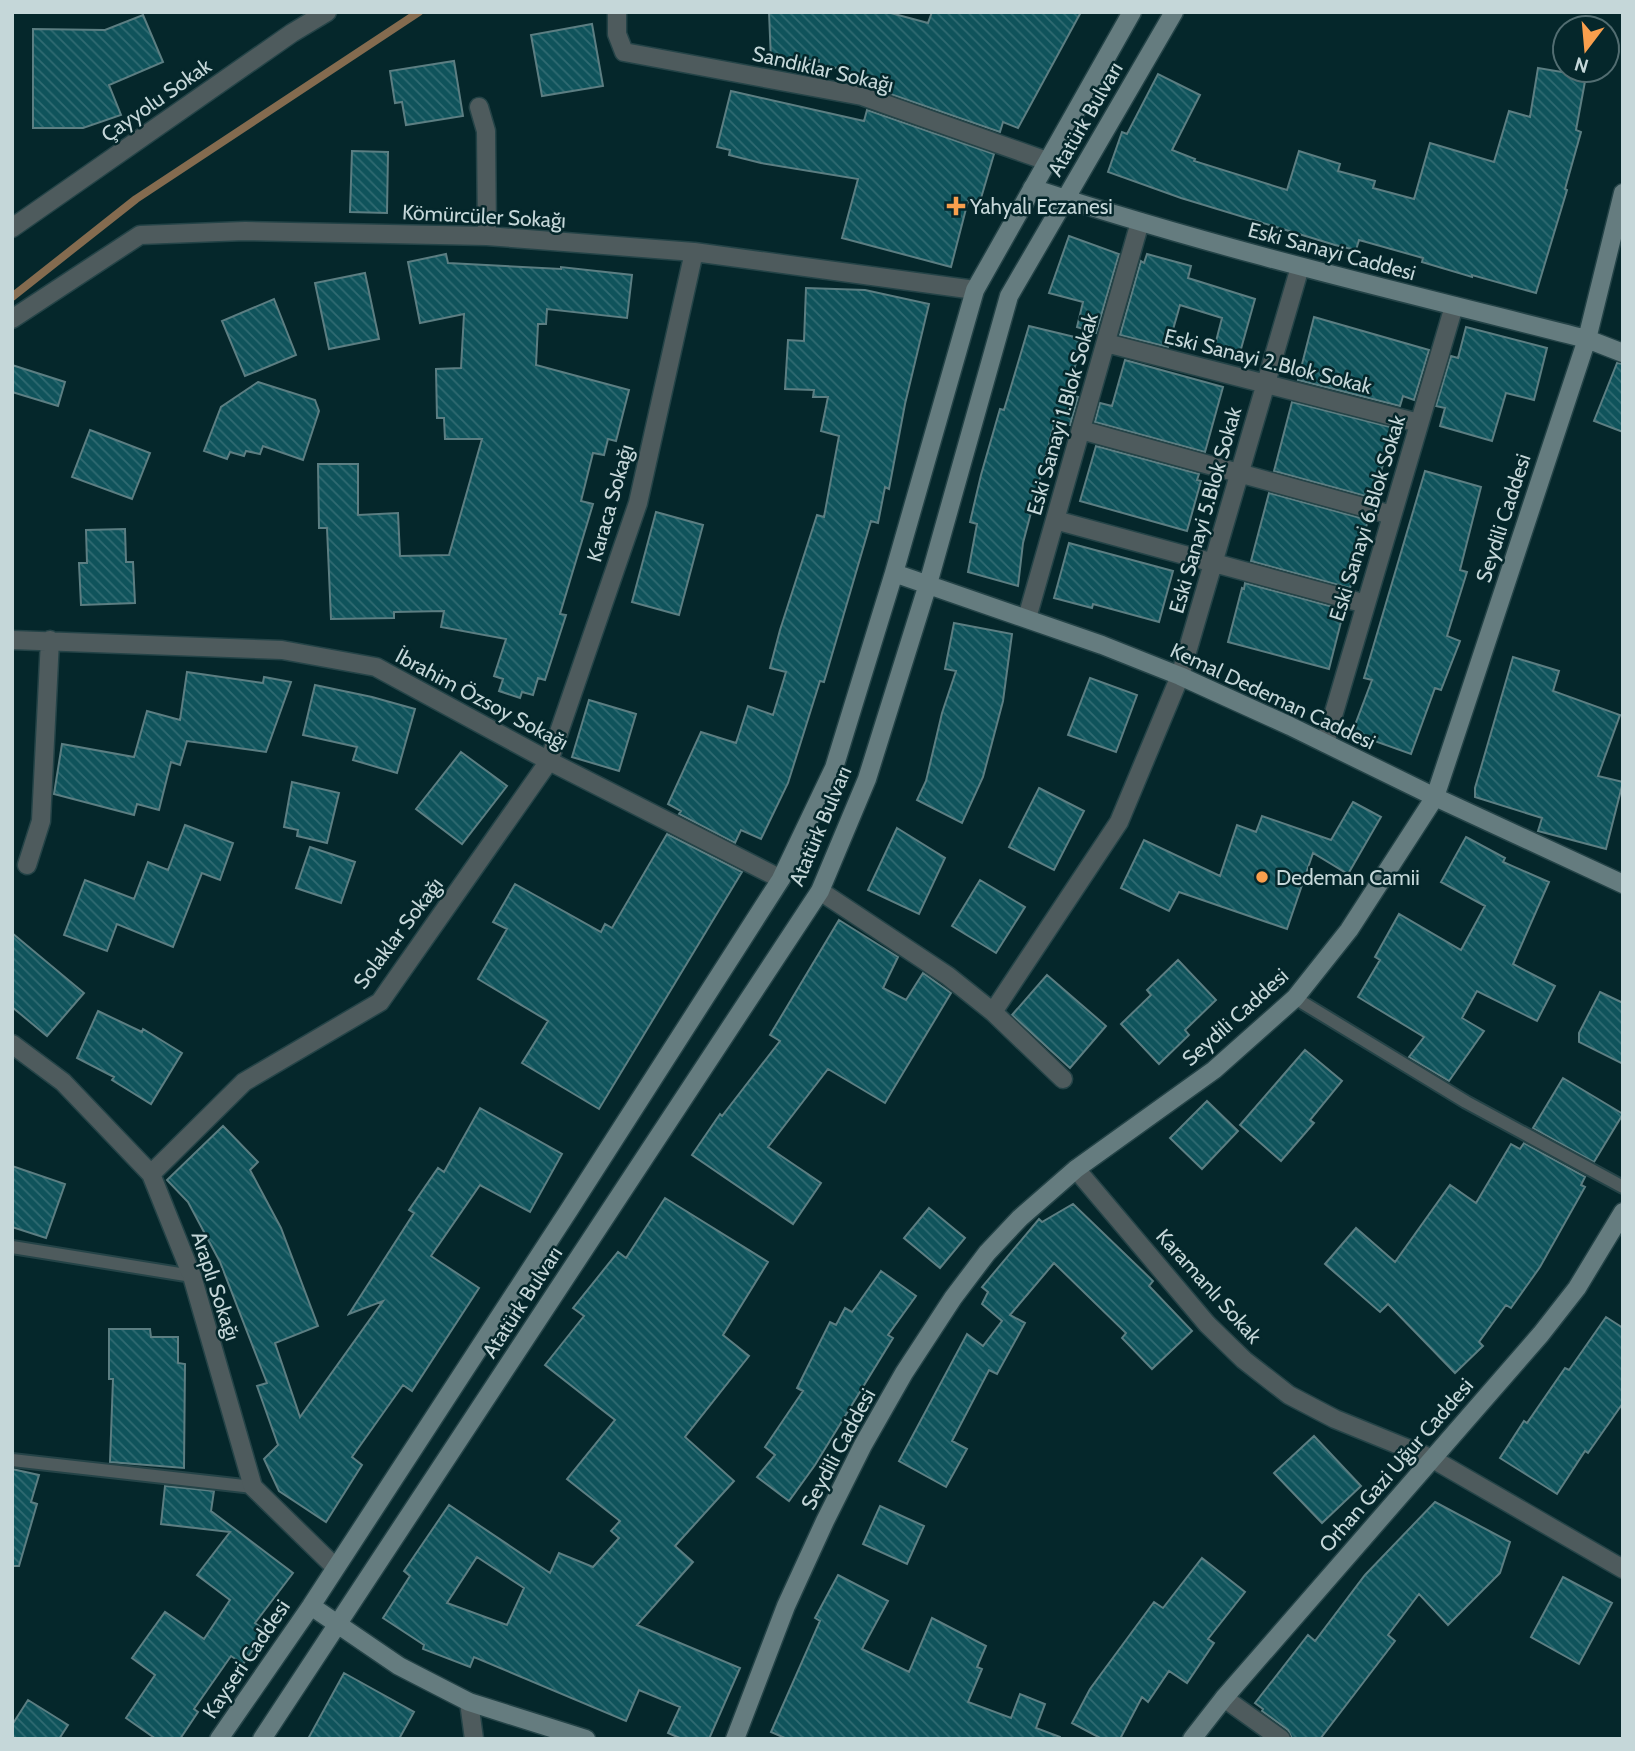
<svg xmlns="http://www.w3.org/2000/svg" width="1635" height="1751" font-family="Cabin,sans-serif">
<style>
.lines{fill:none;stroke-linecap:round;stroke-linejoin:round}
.stream{stroke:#846b4f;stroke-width:8}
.building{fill:url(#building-back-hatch);stroke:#5c7e82;stroke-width:2;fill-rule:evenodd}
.lane-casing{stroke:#244347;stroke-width:16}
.street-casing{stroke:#244347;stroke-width:21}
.secondary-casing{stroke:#244347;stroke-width:21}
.lane{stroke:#4e5b5d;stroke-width:12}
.street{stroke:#4e5b5d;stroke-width:18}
.secondary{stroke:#657c7f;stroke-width:18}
.poi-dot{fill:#f99f4d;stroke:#05272b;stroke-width:2.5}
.labels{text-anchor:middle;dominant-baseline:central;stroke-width:5;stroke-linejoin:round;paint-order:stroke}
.street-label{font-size:21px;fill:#c5d7d9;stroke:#05272b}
.poi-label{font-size:21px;fill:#c5d7d9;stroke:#05272b;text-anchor:start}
</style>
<defs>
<pattern id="building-back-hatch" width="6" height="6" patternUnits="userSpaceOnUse" patternTransform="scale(1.75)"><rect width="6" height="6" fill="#0f535b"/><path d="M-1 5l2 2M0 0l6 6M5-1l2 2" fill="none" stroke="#306b72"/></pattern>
</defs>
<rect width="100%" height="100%" fill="#05272b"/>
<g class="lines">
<!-- stream -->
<path class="stream" d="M 12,297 L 136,199 L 419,12"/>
</g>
<!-- building -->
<path class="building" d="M 769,12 L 887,12 L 928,23 L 932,12 L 1081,12 L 1018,128 L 1003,122 L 1000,132 L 873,88 L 875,80 L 849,74 L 849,69 L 819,66 L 819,60 L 771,61 Z
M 143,15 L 163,62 L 109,85 L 121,115 L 83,128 L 33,128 L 33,29 L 105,30 Z
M 592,24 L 603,86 L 542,96 L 531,35 Z
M 454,61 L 463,116 L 406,125 L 402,102 L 395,103 L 390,71 Z
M 1538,68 L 1586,76 L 1576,130 L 1581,132 L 1565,189 L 1567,190 L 1536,293 L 1472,275 L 1472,277 L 1422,262 L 1423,258 L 1359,240 L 1356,250 L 1335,245 L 1181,198 L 1108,172 L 1122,132 L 1127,134 L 1158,74 L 1200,95 L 1172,150 L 1195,159 L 1194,161 L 1287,190 L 1299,151 L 1340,164 L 1338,171 L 1375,181 L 1373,188 L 1414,199 L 1430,143 L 1494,162 L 1509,111 L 1530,117 Z
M 731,91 L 864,121 L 867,110 L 994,154 L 979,205 L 968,201 L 951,267 L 842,238 L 858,179 L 761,163 L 729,155 L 730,150 L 717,147 Z
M 352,151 L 388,152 L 387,213 L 350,212 Z
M 1069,236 L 1119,254 L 1096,333 L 1077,327 L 1083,302 L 1049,293 Z
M 446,254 L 448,263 L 561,269 L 561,267 L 632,275 L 627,318 L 547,309 L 546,324 L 538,324 L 536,365 L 629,390 L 616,441 L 608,439 L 604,455 L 593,453 L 581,501 L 593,504 L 560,614 L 566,615 L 545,680 L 538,678 L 533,695 L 522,692 L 520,698 L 499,691 L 503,679 L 494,676 L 506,639 L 441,627 L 444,611 L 394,612 L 394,618 L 331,619 L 327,528 L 319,528 L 318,464 L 358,464 L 358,515 L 398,513 L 400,556 L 449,555 L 482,439 L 445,439 L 444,418 L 437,418 L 436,369 L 461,368 L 464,314 L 420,323 L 408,262 Z
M 1147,254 L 1191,266 L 1188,278 L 1255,299 L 1239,356 L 1214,349 L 1222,318 L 1180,305 L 1168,347 L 1120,335 L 1141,261 L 1144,263 Z
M 365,273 L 379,339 L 329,349 L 315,283 Z
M 806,288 L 865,290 L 929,304 L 905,404 L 889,489 L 885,487 L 878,523 L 871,521 L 824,682 L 820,681 L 788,783 L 761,839 L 741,830 L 735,843 L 679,814 L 681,811 L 668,804 L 701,732 L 736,743 L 748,706 L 773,715 L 786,672 L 770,668 L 780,630 L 817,515 L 824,517 L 839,436 L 821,431 L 828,397 L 813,397 L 814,390 L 785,389 L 788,340 L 804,341 Z
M 274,299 L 296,355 L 245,376 L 222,321 Z
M 1314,317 L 1429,350 L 1414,400 L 1403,396 L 1400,406 L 1298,380 Z
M 1029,326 L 1083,339 L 1067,394 L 1078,397 L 1070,425 L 1055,421 L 1023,543 L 1018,586 L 968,572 L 977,524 L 970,522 L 981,475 L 1000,409 L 1004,410 Z
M 1466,327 L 1547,348 L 1534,400 L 1506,393 L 1492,441 L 1440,426 L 1445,408 L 1436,406 L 1451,356 L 1458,358 Z
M 1125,360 L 1223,387 L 1205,452 L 1095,422 L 1100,403 L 1112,406 Z
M 1617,363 L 1623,364 L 1623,432 L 1594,421 Z
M 12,365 L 65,382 L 58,406 L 12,392 Z
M 258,382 L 315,400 L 319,411 L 303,460 L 263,446 L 260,454 L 246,451 L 244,456 L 230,452 L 227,459 L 204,451 L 221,407 Z
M 1292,402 L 1394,428 L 1373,498 L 1274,471 Z
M 90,430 L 150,453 L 132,499 L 72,477 Z
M 1096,446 L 1199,474 L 1197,480 L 1201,481 L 1187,531 L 1080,501 Z
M 1425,471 L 1481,487 L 1460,570 L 1467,572 L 1447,636 L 1460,641 L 1441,690 L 1435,688 L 1411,754 L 1352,733 L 1372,680 L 1364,678 Z
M 1269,493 L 1368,520 L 1350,588 L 1251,561 Z
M 656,512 L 703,525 L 679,615 L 632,602 Z
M 125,529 L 126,562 L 133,562 L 135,603 L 81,605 L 79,563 L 87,563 L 86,530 Z
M 1069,543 L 1173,571 L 1159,622 L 1093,604 L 1092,608 L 1054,598 Z
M 1245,583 L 1344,610 L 1329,669 L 1228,642 L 1242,588 L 1244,589 Z
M 954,623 L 1012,634 L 1003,701 L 983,777 L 962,823 L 917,800 L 926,781 L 942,713 L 956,671 L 945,669 Z
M 1513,657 L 1559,671 L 1553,691 L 1620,715 L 1598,776 L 1623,782 L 1606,849 L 1538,831 L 1542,818 L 1475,797 L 1475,788 Z
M 187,672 L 263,683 L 264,677 L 291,682 L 266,752 L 187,741 L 180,765 L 171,762 L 159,810 L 137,804 L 134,815 L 54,794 L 62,744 L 134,757 L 147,711 L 180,720 Z
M 1090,678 L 1137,695 L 1116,752 L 1068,735 Z
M 315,685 L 372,697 L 415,709 L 397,773 L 353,760 L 357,747 L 303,735 Z
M 589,700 L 636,714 L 619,771 L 572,757 Z
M 461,752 L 507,786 L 462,844 L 416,809 Z
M 292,782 L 339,793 L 327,843 L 297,836 L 298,830 L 284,827 Z
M 1039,788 L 1084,811 L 1054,870 L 1009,847 Z
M 1353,802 L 1381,817 L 1348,874 L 1313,853 L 1287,929 L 1179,892 L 1169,911 L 1121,888 L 1144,840 L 1220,876 L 1237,825 L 1256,832 L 1262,816 L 1331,840 Z
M 185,825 L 233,843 L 220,880 L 202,873 L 173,947 L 117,924 L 107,951 L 64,935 L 85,880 L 134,899 L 148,862 L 168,870 Z
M 897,828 L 945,858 L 919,914 L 868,890 Z
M 667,834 L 742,872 L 599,1109 L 522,1063 L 548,1021 L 478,979 L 507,929 L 493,922 L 515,884 L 601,932 L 605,924 L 612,928 Z
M 1466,837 L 1505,858 L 1503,862 L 1549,882 L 1513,964 L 1555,986 L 1537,1021 L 1477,991 L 1462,1018 L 1484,1031 L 1449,1081 L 1409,1057 L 1424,1037 L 1358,997 L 1380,960 L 1375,957 L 1399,914 L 1461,950 L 1485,906 L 1441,882 Z
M 310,847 L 355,862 L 341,903 L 296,888 Z
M 980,880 L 1025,907 L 996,953 L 952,926 Z
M 839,920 L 898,957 L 883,988 L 906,1000 L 923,973 L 951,993 L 885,1103 L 828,1069 L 768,1147 L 821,1183 L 793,1224 L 692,1155 L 720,1114 L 722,1116 L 780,1041 L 770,1035 Z
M 12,933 L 84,993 L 47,1036 L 12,1007 Z
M 1178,960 L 1216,1000 L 1185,1030 L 1189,1035 L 1159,1064 L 1121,1024 L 1151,995 L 1147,990 Z
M 1047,975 L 1106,1026 L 1070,1068 L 1012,1015 Z
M 1600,992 L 1623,1003 L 1623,1064 L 1579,1042 L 1579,1033 Z
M 98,1011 L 142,1032 L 143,1029 L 182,1053 L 151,1104 L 112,1080 L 114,1077 L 77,1058 Z
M 1305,1050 L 1342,1081 L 1310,1120 L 1314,1123 L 1281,1161 L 1240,1125 Z
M 1563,1078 L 1623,1114 L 1594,1162 L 1533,1128 Z
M 1207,1101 L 1238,1131 L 1202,1169 L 1170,1138 Z
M 480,1108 L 562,1154 L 530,1212 L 480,1185 L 431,1256 L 479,1288 L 412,1391 L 403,1385 L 352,1457 L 362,1465 L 326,1522 L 279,1491 L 264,1459 L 278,1445 L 257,1386 L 267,1383 L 220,1262 L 188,1202 L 167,1180 L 223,1126 L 258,1162 L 250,1170 L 281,1228 L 318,1326 L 275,1343 L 300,1417 L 383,1301 L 349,1314 L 414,1213 L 409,1210 L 438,1168 L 444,1172 Z
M 1524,1143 L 1585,1177 L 1581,1185 L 1585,1187 L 1540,1267 L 1511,1308 L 1506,1305 L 1479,1342 L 1483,1346 L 1455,1373 L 1388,1304 L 1380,1312 L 1325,1264 L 1356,1228 L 1395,1262 L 1450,1185 L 1476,1203 L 1511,1144 L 1520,1149 Z
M 12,1166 L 65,1184 L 46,1238 L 12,1227 Z
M 665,1198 L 768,1262 L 723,1335 L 749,1356 L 685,1437 L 734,1481 L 675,1546 L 693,1562 L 637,1625 L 740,1668 L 709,1739 L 682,1739 L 668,1733 L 680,1707 L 639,1690 L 626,1721 L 474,1657 L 470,1667 L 423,1649 L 424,1645 L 383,1618 L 410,1576 L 404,1571 L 449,1505 L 550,1573 L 559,1553 L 593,1567 L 619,1538 L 611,1531 L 620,1521 L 567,1479 L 615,1420 L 545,1365 L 584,1316 L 573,1308 L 618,1252 L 626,1258 ZM 477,1557 L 524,1588 L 507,1625 L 447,1603 Z
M 1073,1204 L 1153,1281 L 1149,1286 L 1192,1331 L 1152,1369 L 1122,1338 L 1126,1333 L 1054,1263 L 1010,1315 L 1025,1323 L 997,1374 L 989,1370 L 952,1441 L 967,1449 L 946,1487 L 899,1461 L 967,1334 L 983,1346 L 1002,1321 L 982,1304 L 988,1292 L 982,1287 L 1039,1219 L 1042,1222 Z
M 929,1208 L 965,1238 L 940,1268 L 904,1238 Z
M 881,1271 L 916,1296 L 888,1335 L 893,1338 L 815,1465 L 789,1501 L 757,1477 L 775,1455 L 765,1447 L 803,1391 L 797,1388 L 830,1322 L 836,1325 L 845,1308 L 852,1312 Z
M 1606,1317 L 1623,1328 L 1623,1403 L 1588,1453 L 1585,1451 L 1557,1494 L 1500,1458 L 1524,1421 L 1527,1423 L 1565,1368 L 1569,1370 Z
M 109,1329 L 150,1329 L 151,1337 L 178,1337 L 178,1363 L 185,1364 L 184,1468 L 110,1462 L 113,1379 L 109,1379 Z
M 1314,1436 L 1361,1486 L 1322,1523 L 1274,1473 Z
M 12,1469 L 39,1475 L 31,1502 L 37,1504 L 19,1566 L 12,1566 Z
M 165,1486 L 214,1491 L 211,1511 L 293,1573 L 255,1623 L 266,1631 L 243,1664 L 231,1656 L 194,1709 L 198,1712 L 180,1739 L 156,1739 L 126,1718 L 155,1675 L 132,1658 L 165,1612 L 204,1639 L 230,1600 L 197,1575 L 230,1532 L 161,1524 Z
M 1435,1502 L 1510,1542 L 1500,1573 L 1448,1625 L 1419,1594 L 1388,1635 L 1395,1641 L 1320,1739 L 1292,1739 L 1288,1730 L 1262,1711 L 1263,1709 L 1255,1703 L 1308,1635 L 1315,1641 L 1365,1575 Z
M 880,1506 L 924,1526 L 907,1564 L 863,1544 Z
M 1202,1558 L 1245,1592 L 1208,1639 L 1214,1643 L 1187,1683 L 1169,1671 L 1148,1702 L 1142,1697 L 1120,1739 L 1102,1739 L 1072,1723 L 1090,1689 L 1154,1602 L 1163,1608 Z
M 838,1575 L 888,1601 L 862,1649 L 909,1672 L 932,1618 L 986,1646 L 977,1667 L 982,1669 L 968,1702 L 1011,1718 L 1020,1694 L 1045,1704 L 1036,1728 L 1060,1737 L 1060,1739 L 787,1739 L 771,1732 L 820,1621 L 815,1618 Z
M 1563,1577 L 1612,1603 L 1579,1664 L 1531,1637 Z
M 344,1673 L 414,1712 L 399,1739 L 308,1739 Z
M 28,1700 L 68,1725 L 59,1739 L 12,1739 L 12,1725 Z"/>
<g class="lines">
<defs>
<path id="lane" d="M 1295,998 L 1466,1102 L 1623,1187
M 12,1247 L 192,1276
M 12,1460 L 253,1487"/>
<path id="street" d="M 617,12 L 617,34 L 624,52 L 862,96 L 1047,161
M 479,107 L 486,131 L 487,236
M 12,228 L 292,33 L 327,12
M 12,319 L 140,235 L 245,231 L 487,236 L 694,252 L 975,290
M 1106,343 L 1419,423
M 1081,430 L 1392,515
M 1055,520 L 1366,604
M 1027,618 L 1140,222
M 12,640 L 282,650 L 376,667 L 549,761 L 781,879
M 1325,743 L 1454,306
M 27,865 L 41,821 L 50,640
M 820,891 L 948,976 L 993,1012 L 1063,1079
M 993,1012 L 1119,822 L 1180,676 L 1300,267
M 12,1044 L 63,1082 L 151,1174 L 192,1276 L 253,1487 L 335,1567
M 1076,1169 L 1207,1324 L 1244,1360 L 1289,1395 L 1335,1419 L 1431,1458 L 1623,1569
M 151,1174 L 244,1082 L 380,1002 L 549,761 L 638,503 L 694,252
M 1224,1698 L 1281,1739
M 469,1702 L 474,1739"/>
<path id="secondary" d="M 1032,188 C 1214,248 1401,292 1587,339 L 1623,353
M 894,573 L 1102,645 L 1180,676 L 1290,726 L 1435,797 L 1623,884
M 311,1606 L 399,1666 L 469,1702 L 586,1739
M 219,1739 L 311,1606 L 569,1210 L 781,879 L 834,768 L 894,573 L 975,290 L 1132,12
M 262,1739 L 820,891 L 867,779 L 928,584 L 1009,296 L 1174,12
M 735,1739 L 786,1606 L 825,1521 L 863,1445 L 904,1373 L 953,1298 L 987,1253 L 1020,1218 L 1076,1169 L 1214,1070 L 1295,998 L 1349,930 L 1435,797 L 1587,339 L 1623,193
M 1192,1739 L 1224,1698 L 1541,1334 L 1577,1288 L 1623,1212"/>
</defs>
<!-- lane casing -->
<use href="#lane" class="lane-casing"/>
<!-- street casing -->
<use href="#street" class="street-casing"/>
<!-- secondary casing -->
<use href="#secondary" class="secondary-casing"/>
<!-- lane -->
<use href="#lane" class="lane"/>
<!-- street -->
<use href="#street" class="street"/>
<!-- secondary -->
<use href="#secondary" class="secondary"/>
</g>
<!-- markers -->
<g class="poi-dot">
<path d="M952.5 195.5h7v7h7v7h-7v7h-7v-7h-7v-7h7z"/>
<circle cx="1262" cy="877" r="7"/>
</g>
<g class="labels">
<!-- street labels -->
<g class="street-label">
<text transform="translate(823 69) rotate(13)">Sandıklar Sokağı</text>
<text transform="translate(156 100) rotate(-35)">Çayyolu Sokak</text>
<text transform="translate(1085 119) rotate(-60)">Atatürk Bulvarı</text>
<text transform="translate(484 216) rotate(3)">Kömürcüler Sokağı</text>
<text transform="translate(1332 251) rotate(15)">Eski Sanayi Caddesi</text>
<text transform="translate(1268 361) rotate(14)">Eski Sanayi 2.Blok Sokak</text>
<text transform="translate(1062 414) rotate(-74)">Eski Sanayi 1.Blok Sokak</text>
<text transform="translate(610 503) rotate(-74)">Karaca Sokağı</text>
<text transform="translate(1205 510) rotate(-74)">Eski Sanayi 5.Blok Sokak</text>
<text transform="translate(1367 518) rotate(-73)">Eski Sanayi 6.Blok Sokak</text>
<text transform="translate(1503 518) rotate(-72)">Seydili Caddesi</text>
<text transform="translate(1273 696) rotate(25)">Kemal Dedeman Caddesi</text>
<text transform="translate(482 699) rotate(28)">İbrahim Özsoy Sokağı</text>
<text transform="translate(820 826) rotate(-67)">Atatürk Bulvarı</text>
<text transform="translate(398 933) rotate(-53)">Solaklar Sokağı</text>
<text transform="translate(1235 1017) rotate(-42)">Seydili Caddesi</text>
<text transform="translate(216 1286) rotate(72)">Araplı Sokağı</text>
<text transform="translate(1209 1286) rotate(48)">Karamanlı Sokak</text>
<text transform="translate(522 1302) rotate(-57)">Atatürk Bulvarı</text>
<text transform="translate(838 1449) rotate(-62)">Seydili Caddesi</text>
<text transform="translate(1396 1465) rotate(-49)">Orhan Gazi Uğur Caddesi</text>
<text transform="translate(246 1659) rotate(-56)">Kayseri Caddesi</text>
</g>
<!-- poi labels -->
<g class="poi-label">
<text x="970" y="206">Yahyalı Eczanesi</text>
<text x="1276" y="877">Dedeman Camii</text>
</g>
</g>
<!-- border -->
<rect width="1635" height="1751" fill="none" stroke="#c5d7d9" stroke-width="28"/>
<!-- north arrow -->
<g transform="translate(1586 49) rotate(196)"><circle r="33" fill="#05272b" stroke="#526d71" stroke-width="2"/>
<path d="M0-5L12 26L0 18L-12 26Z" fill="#f99f4d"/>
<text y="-10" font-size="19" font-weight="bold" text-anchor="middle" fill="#c5d7d9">N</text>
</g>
</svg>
